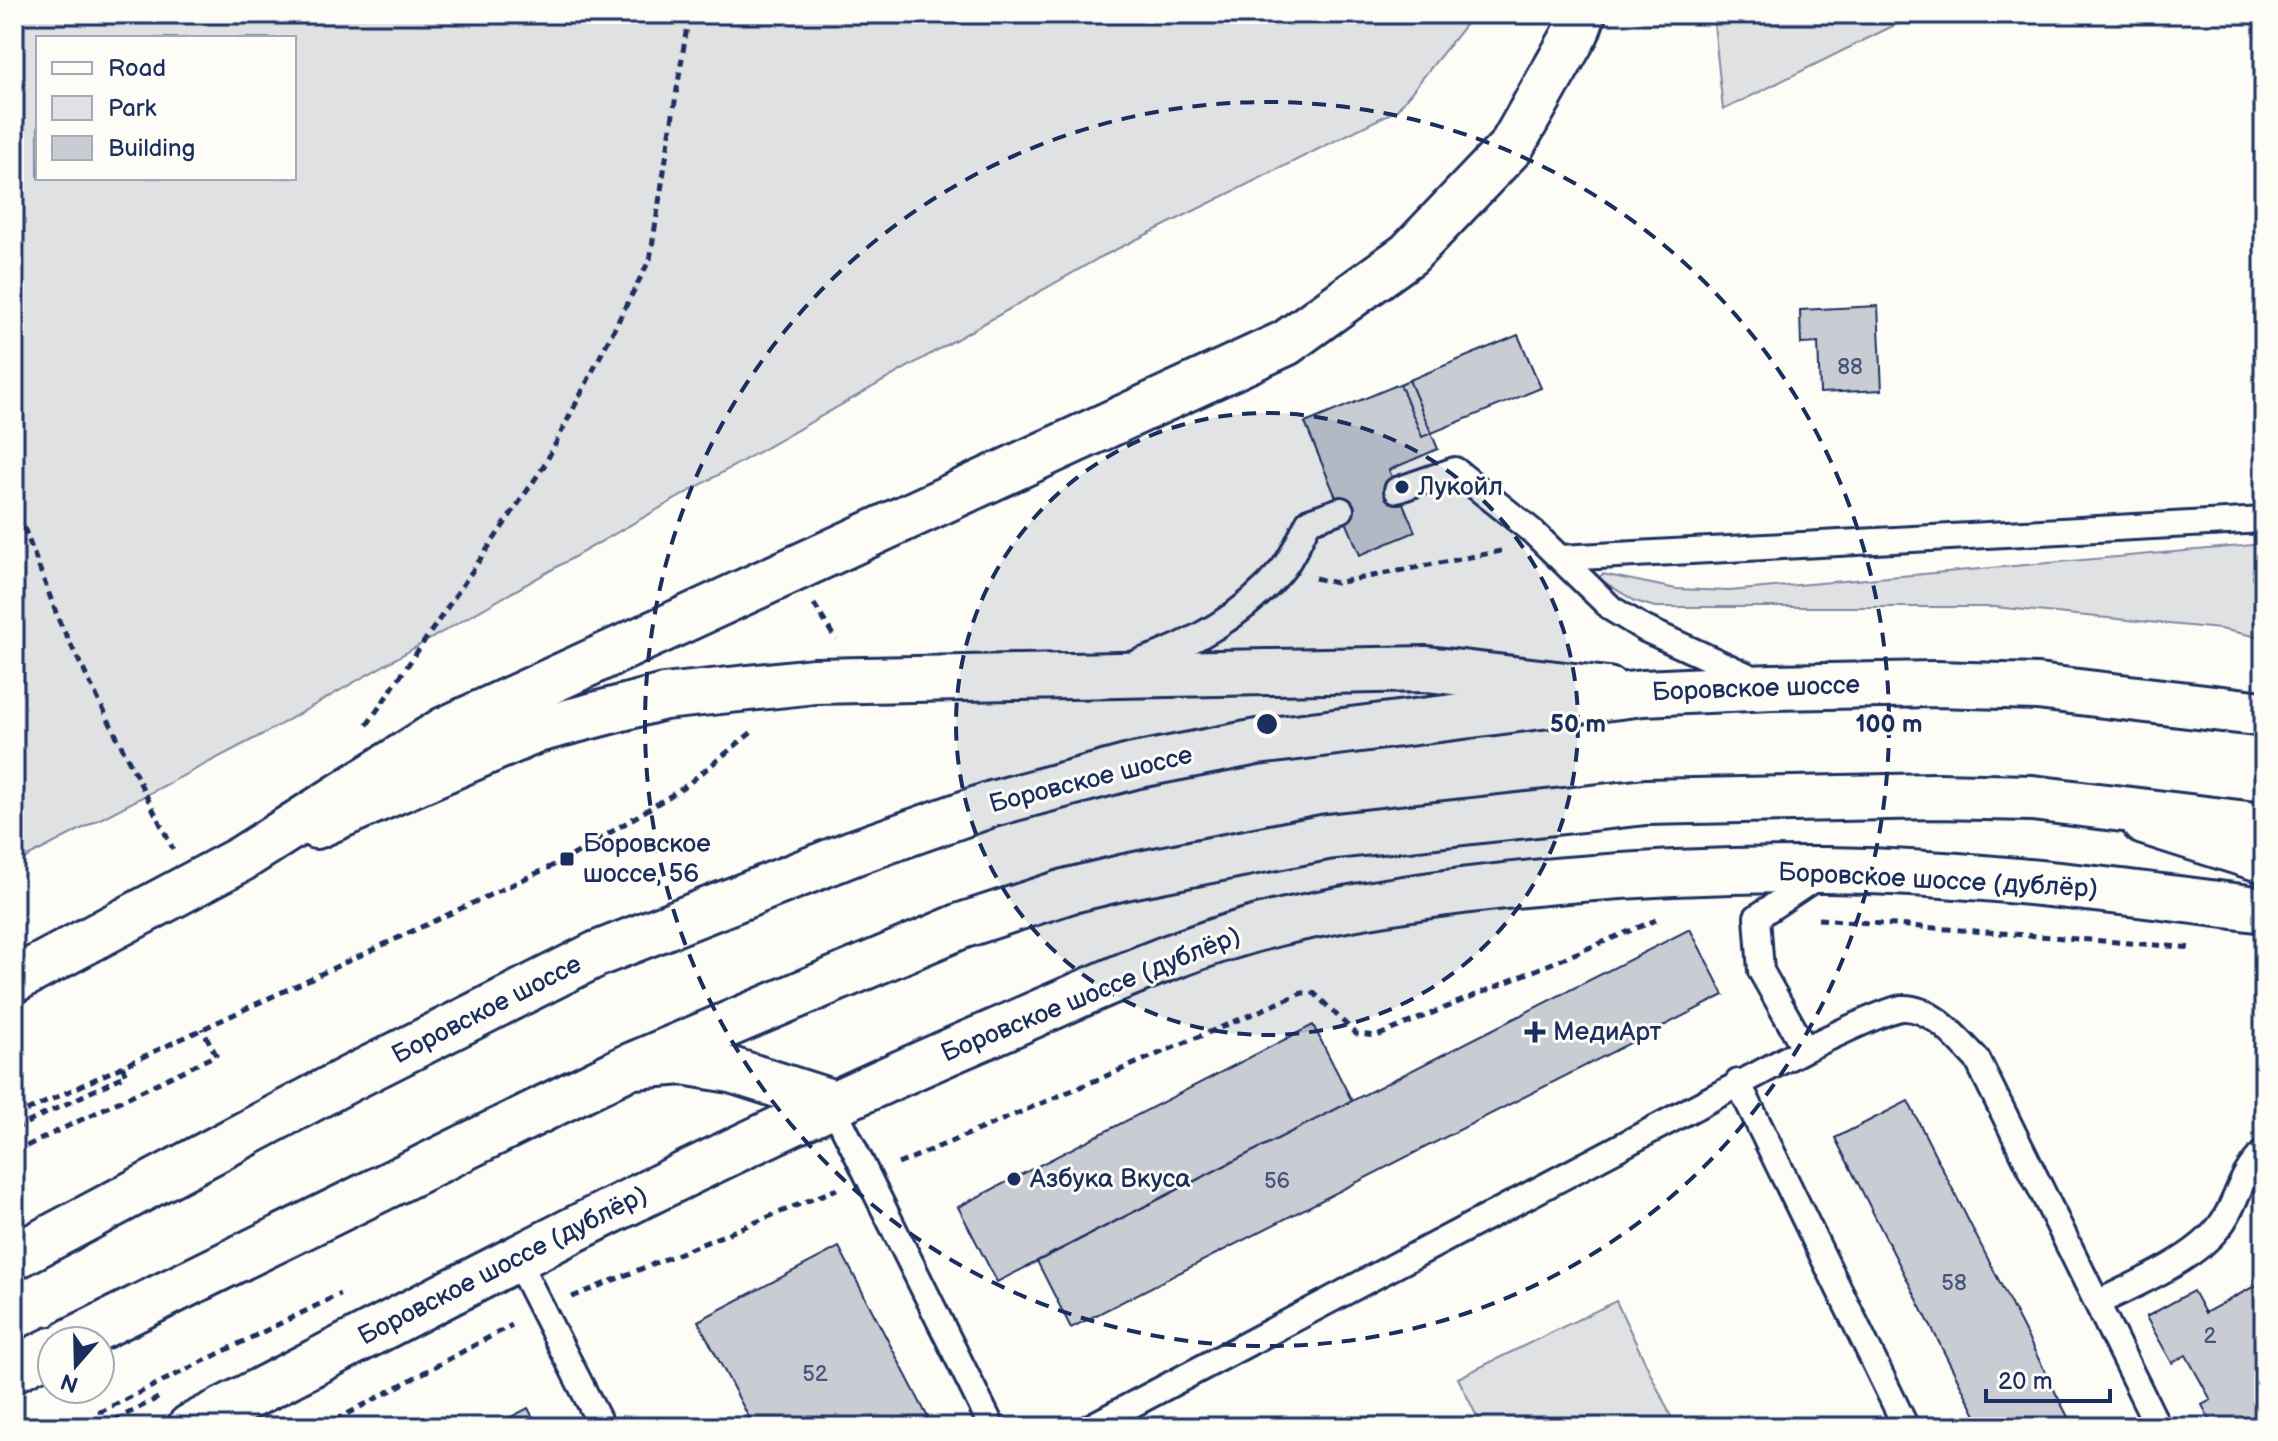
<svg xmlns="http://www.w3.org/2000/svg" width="2278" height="1441" font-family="'Balsamiq Sans',sans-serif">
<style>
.green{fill:#e0e1e3;stroke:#7e88a0;stroke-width:2;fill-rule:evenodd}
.building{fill:#c9ccd3;stroke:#1b2f5e;stroke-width:2}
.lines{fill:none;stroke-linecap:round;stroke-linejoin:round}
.service-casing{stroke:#1b2f5e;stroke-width:30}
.tertiary-casing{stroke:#1b2f5e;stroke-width:50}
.secondary-casing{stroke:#1b2f5e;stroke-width:50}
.primary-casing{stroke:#1b2f5e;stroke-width:50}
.path{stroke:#1b2f5e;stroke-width:5;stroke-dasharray:8 6;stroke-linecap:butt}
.service{stroke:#fdfcf7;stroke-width:24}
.tertiary{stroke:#fdfcf7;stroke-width:44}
.secondary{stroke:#fdfcf7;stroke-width:44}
.primary{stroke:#fdfcf7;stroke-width:44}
.ring{fill:none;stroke:#1b2f5e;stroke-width:4;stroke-dasharray:14 10}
.poi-dot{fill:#1b2f5e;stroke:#fdfcf7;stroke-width:3}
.labels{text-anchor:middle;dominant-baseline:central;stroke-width:6;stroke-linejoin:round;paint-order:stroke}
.number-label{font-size:22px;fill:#46567b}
.poi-label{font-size:26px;fill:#1b2f5e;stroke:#fdfcf7;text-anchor:start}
.street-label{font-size:26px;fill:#1b2f5e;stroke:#fdfcf7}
.centre{fill:#1b2f5e;stroke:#fdfcf7;stroke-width:4}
.ring-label{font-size:24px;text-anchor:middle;font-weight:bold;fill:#1b2f5e;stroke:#fdfcf7;stroke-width:6;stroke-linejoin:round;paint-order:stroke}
</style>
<rect width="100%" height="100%" fill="#fdfcf7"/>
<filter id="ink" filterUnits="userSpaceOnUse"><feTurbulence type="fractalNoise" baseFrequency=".0125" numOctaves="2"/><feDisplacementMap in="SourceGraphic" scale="16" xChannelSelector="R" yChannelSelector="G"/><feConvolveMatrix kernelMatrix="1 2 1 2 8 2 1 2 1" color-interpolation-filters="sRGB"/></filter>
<g filter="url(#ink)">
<!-- green -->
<path class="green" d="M 14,14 L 1474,14 L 1397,110 L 1099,258 L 265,733 L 14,864 ZM 38,38 L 294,38 L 294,178 L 38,178 Z
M 1713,14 L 1917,14 L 1723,110 Z
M 2264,544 L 2264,638 L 2220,629 L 1995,607 L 1655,607 L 1635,601 L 1598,578 L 1603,574 L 1676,589 L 1729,591 Z
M 1616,1301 L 1676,1427 L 1482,1427 L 1458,1378 Z"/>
<!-- building -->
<path class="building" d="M 1878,306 L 1882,390 L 1820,393 L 1818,343 L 1801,344 L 1800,310 Z
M 1518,335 L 1541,388 L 1422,437 L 1400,384 Z
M 1409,380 L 1438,449 L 1389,470 L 1415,532 L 1360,555 L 1305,423 Z
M 1690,929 L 1724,995 L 1071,1328 L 1037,1261 Z
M 1313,1025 L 1352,1101 L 997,1282 L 958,1207 Z
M 1908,1101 L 2073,1427 L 1982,1427 L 1835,1138 Z
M 839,1247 L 933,1427 L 754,1427 L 698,1321 Z
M 2264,1281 L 2264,1427 L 2214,1427 L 2202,1405 L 2211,1400 L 2186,1355 L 2172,1363 L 2146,1317 L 2193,1291 L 2205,1313 Z
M 528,1408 L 538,1427 L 492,1427 Z"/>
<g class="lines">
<defs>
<path id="service" d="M 1397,490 L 1455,470 L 1533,532 L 1612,609 L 1645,629 L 1759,681
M 1561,558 L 2264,520
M 1139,662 C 1192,645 1245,614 1281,571 C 1293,557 1300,537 1309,521 L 1341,510
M 1805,1049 C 1822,1041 1888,1009 1902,1008 C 1932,1006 1958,1040 1977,1059 L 2158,1427
M 1738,1082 L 1906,1427
M 831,1102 L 992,1427
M 516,1258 L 602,1427
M 2097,1303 C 2134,1285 2194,1260 2219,1227 C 2239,1202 2236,1179 2264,1152
M 1090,1427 L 1805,1049 L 1761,971 L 1757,917 L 1821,874"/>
<path id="tertiary" d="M 316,826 L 537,730 L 664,697 L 814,681 L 1427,669 L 1608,690
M 634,1066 L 683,1062 L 731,1070 L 831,1102
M 190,1427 C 451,1292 711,1154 981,1038 C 1084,994 1189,941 1300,918 C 1464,883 1657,869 1825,870 C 1972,872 2119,891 2264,910"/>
<path id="secondary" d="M 2144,822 L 2264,860
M 14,980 L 241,859 L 444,730 L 1286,343 L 1409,254 L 1511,147 L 1577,31 L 1583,14"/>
<path id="primary" d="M 14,1257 L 349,1079 L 597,954 L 853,853 L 992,804 L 1134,766 L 1257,742 L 1643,693 L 1772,687 L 1936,684 L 2037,687 L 2264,714
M 71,1341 L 628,1067 L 961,926 L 1068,891 L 1125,877 L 1327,837 L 1646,802 L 1936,796 L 2032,798 L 2264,826
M 14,1369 L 52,1350"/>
</defs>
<!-- service casing -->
<use href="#service" class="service-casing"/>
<!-- tertiary casing -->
<use href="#tertiary" class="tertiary-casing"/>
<!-- secondary casing -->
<use href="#secondary" class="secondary-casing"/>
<!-- primary casing -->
<use href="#primary" class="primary-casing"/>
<!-- path -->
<path class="path" d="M 14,501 L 60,623 L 173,849
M 1315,578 L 1336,583 L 1501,551
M 814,604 L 836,640
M 367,725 L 544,466 L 650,259 L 689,14
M 1818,919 L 2194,948
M 14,1117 L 567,859 L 683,788 L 752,732
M 14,1129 L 126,1075 L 122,1066
M 14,1152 L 216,1055 L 202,1028
M 898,1164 L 1302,993 L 1314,993 L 1356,1034 L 1377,1036 L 1656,920
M 572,1297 L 837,1189
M 158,1398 L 107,1424 L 100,1412 L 340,1294
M 323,1427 L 512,1325"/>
<!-- service -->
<use href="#service" class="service"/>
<!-- tertiary -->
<use href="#tertiary" class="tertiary"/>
<!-- secondary -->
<use href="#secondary" class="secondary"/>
<!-- primary -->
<use href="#primary" class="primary"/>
</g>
</g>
<!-- distance rings -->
<circle cx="1267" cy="724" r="311" fill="#1b2f5e" fill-opacity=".12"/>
<g class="ring">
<circle cx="1267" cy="724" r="311"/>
<circle cx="1267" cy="724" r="622"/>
</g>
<!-- markers -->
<g class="poi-dot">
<circle cx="1402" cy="487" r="8"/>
<rect x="559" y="851" width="16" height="16" rx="4"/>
<path d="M1531 1020h8v8h8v8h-8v8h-8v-8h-8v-8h8z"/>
<circle cx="1014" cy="1179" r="8"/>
</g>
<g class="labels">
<!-- number labels -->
<g class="number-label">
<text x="1850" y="367">88</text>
<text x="1277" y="1181">56</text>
<text x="1954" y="1283">58</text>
<text x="2210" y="1336">2</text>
<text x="815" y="1374">52</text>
</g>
<!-- poi labels -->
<g class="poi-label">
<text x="1418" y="487">Лукойл</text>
<text x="583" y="844">Боровское<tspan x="583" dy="30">шоссе, 56</tspan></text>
<text x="1553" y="1032">МедиАрт</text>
<text x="1030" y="1179">Азбука Вкуса</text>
</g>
<!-- street labels -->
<g class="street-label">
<text transform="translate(1756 689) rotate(-2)">Боровское шоссе</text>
<text transform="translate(1091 780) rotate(-14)">Боровское шоссе</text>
<text transform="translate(1938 881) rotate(3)">Боровское шоссе (дублёр)</text>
<text transform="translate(1091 995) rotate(-22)">Боровское шоссе (дублёр)</text>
<text transform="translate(487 1010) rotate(-27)">Боровское шоссе</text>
<text transform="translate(503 1266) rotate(-27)">Боровское шоссе (дублёр)</text>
</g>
</g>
<circle cx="1267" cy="724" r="12" class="centre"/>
<g class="ring-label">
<text x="1578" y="732">50 m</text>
<text x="1889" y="732">100 m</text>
</g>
<!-- margin -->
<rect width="2278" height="1441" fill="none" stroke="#fdfcf7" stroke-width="48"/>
<rect x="24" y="24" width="2230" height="1393" fill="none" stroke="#1b2f5e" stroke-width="3" filter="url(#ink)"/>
<!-- legend -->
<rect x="36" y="36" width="260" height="144" fill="#fdfcf7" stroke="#a3aaba" stroke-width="2"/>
<rect x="52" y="62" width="40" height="12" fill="#fdfcf7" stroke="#a3aaba" stroke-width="2"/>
<text x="108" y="76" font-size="24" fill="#1b2f5e">Road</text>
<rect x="52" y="96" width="40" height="24" fill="#e0e1e3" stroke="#a3aaba" stroke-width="2"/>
<text x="108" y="116" font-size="24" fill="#1b2f5e">Park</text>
<rect x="52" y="136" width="40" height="24" fill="#c9ccd3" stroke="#a3aaba" stroke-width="2"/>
<text x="108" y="156" font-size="24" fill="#1b2f5e">Building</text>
<!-- north arrow -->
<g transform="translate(76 1365) rotate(200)"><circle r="38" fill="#fdfcf7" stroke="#a3aaba" stroke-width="2"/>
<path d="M0-6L14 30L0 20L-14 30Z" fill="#1b2f5e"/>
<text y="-12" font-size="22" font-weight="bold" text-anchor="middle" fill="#1b2f5e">N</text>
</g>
<!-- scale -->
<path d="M1986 1389v12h124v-12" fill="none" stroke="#1b2f5e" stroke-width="4"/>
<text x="1998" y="1389" font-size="24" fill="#1b2f5e" stroke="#fdfcf7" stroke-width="6" paint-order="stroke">20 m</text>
</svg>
